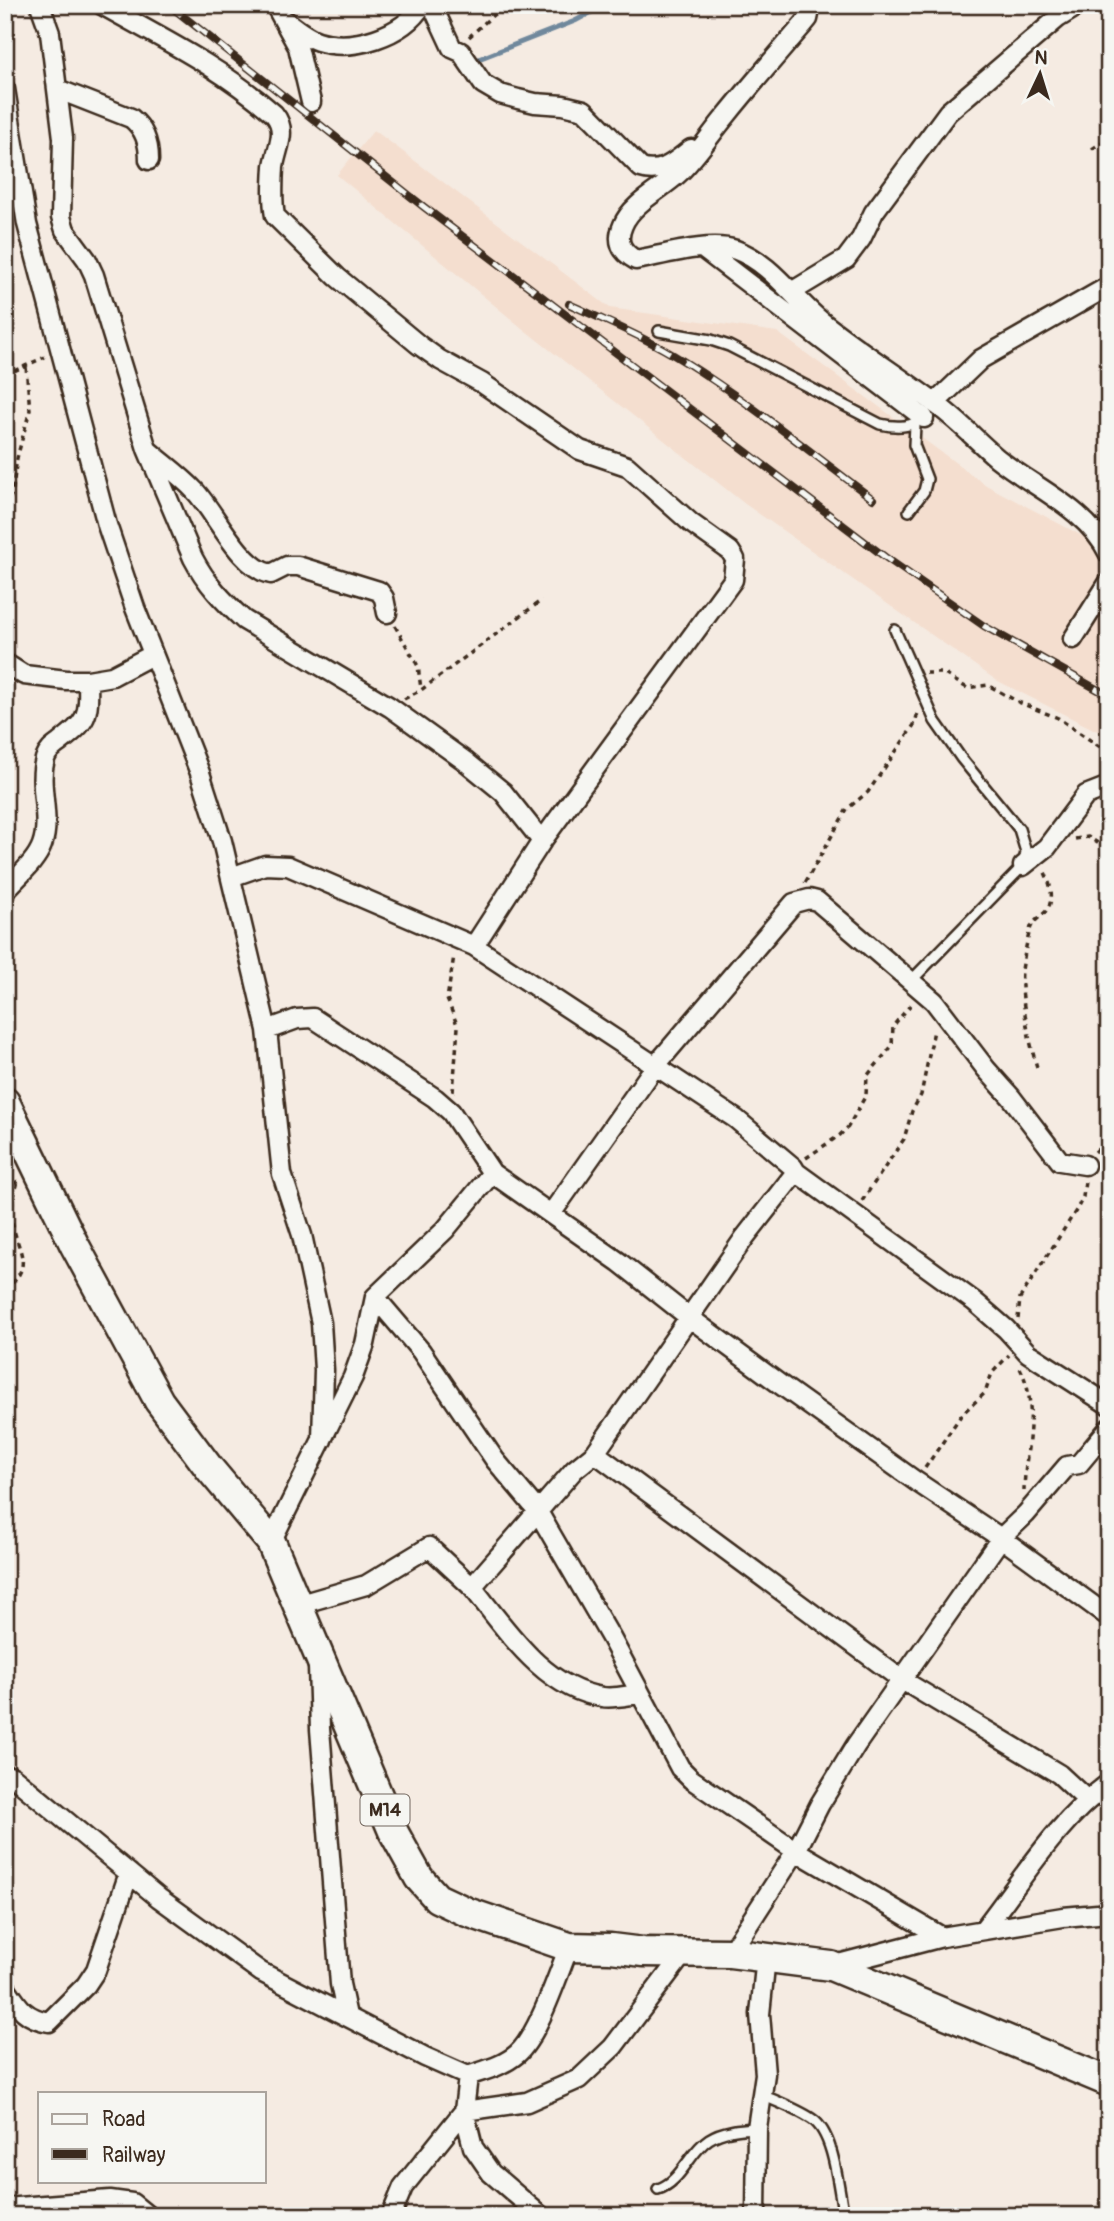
<svg xmlns="http://www.w3.org/2000/svg" width="1114" height="2221" font-family="Pangolin,sans-serif">
<style>
.built{fill:#f4decf}
.lines{fill:none;stroke-linecap:round;stroke-linejoin:round}
.stream{stroke:#70889c;stroke-width:5}
.service-casing{stroke:#3b2a1e;stroke-width:14}
.minor-casing{stroke:#3b2a1e;stroke-width:23}
.primary-casing{stroke:#3b2a1e;stroke-width:33}
.path{stroke:#3b2a1e;stroke-width:3.5;stroke-dasharray:5 5;stroke-linecap:butt}
.service{stroke:#f6f6f2;stroke-width:9}
.minor{stroke:#f6f6f2;stroke-width:18}
.primary{stroke:#f6f6f2;stroke-width:28}
.rail-casing{stroke:#3b2a1e;stroke-width:8}
.rail{stroke:#f6f6f2;stroke-width:5;stroke-dasharray:16;stroke-linecap:butt}
.labels{text-anchor:middle;dominant-baseline:central;stroke-width:7;stroke-linejoin:round;paint-order:stroke}
.shield{fill:#f6f6f2;stroke:#73675e;stroke-width:2}
.shield-label{font-size:19px;font-weight:bold;fill:#3b2a1e}
</style>
<rect width="100%" height="100%" fill="#f5ebe2"/>
<filter id="ink" filterUnits="userSpaceOnUse"><feTurbulence type="fractalNoise" baseFrequency=".0143" numOctaves="2"/><feDisplacementMap in="SourceGraphic" scale="14" xChannelSelector="R" yChannelSelector="G"/><feConvolveMatrix kernelMatrix="1 2 1 2 8 2 1 2 1" color-interpolation-filters="sRGB"/></filter>
<g filter="url(#ink)">
<!-- built -->
<path class="built" d="M 374,130 L 610,308 L 777,332 L 986,485 L 1109,550 L 1109,737 L 996,680 L 745,504 L 522,328 L 337,175 Z"/>
<g class="lines">
<!-- stream -->
<path class="stream" d="M 476,60 L 575,21 L 605,5"/>
<defs>
<path id="service" d="M 659,331 L 711,340 L 729,346 L 880,424 C 897,428 913,428 926,415
M 909,511 L 924,491 L 927,479 L 914,445 L 915,425
M 895,630 L 935,721 L 961,758 L 1019,829 L 1026,852 L 1023,866 L 910,982
M 762,2095 C 778,2102 797,2109 812,2119 C 835,2134 838,2189 844,2216
M 658,2189 C 681,2182 689,2152 709,2139 C 723,2130 741,2129 757,2128"/>
<path id="minor" d="M 40,5 L 50,33 L 63,138 L 61,217 L 65,230 L 87,260 L 94,275 L 147,449 L 193,558 C 206,583 223,601 244,620 L 390,707 L 465,761 L 503,792 L 542,841
M 102,5 C 164,40 219,66 274,114 C 288,131 277,147 274,166 C 273,183 272,200 275,216 L 337,277 L 419,345 L 440,360 L 482,383 L 580,450 L 627,466 L 691,523 L 730,551 L 735,559 L 733,580 L 542,841 L 474,946
M 275,5 L 298,47 L 311,102
M 432,5 L 452,48 L 461,52 L 483,84 L 500,94 L 518,99 L 535,103 L 563,105 L 584,110 L 641,168 C 662,175 675,161 691,149
M 811,5 L 808,19 L 803,25 C 777,55 751,85 726,116 C 710,135 696,157 678,174 C 661,190 632,203 623,225 C 616,241 621,252 636,260 C 664,255 709,241 736,250 C 770,262 794,299 821,321 C 857,350 896,374 933,402 C 956,418 976,440 997,458 C 1036,489 1086,508 1109,554
M 285,20 C 295,28 306,37 318,41 C 352,52 403,36 422,5
M 5,89 L 27,224 L 107,525 L 135,608 L 200,773 L 222,841 L 267,1030 L 282,1174 L 302,1235 L 321,1323 L 324,1370 L 322,1440
M 57,89 L 131,118 C 145,129 149,143 149,160
M 702,248 L 924,418
M 793,291 L 846,259 L 861,239 L 874,212 L 948,112 L 1058,18 L 1079,5
M 935,403 L 981,359 L 1109,286
M 149,451 C 164,464 181,476 195,491 C 215,512 241,569 271,574 L 287,566 L 298,566 L 379,591 L 384,598 L 387,613
M 1073,639 L 1109,582
M 5,663 L 24,675 L 66,680 L 88,680 L 112,676 L 152,655
M 1023,866 L 1047,847 L 1086,795 L 1109,786
M 231,877 L 265,865 L 288,866 L 474,946 L 736,1119 L 793,1167 L 796,1172 L 975,1302 L 1006,1329 L 1028,1353 L 1109,1405
M 5,891 C 17,877 36,862 42,845 C 52,818 37,786 45,759 C 48,751 52,748 59,743 C 88,720 89,718 88,680
M 267,1030 L 297,1019 L 313,1018 L 435,1098 L 451,1112 L 492,1173 L 619,1262 L 690,1318 L 781,1385 L 917,1482 L 1001,1538 L 1109,1617
M 551,1214 L 656,1065 L 794,903 L 809,899 L 817,901 L 934,1001 L 986,1069 L 1011,1097 L 1060,1161 L 1085,1165
M 375,1297 L 421,1351 L 495,1460 L 537,1510 L 611,1638 L 680,1768 L 691,1779 L 796,1851 L 942,1937
M 595,1453 L 902,1680 L 1059,1774 L 1086,1799
M 271,1542 L 353,1377 L 365,1344 L 375,1297 L 445,1230 L 492,1173
M 472,1587 C 506,1629 544,1689 602,1697 C 614,1699 629,1695 640,1694
M 297,1605 L 366,1585 L 429,1547 L 472,1587 L 574,1470 L 595,1453 L 745,1237 L 796,1172
M 318,1667 L 320,1729 L 340,1984 L 347,2016
M 5,1775 L 13,1777 L 159,1898 L 261,1972 L 425,2057 L 468,2076 C 485,2070 503,2066 517,2054 C 538,2036 558,1974 569,1947
M 983,1930 C 1022,1880 1057,1821 1109,1783
M 730,1953 L 796,1851 L 820,1804 L 856,1745 L 1001,1538 L 1026,1514 L 1067,1466 L 1079,1464 L 1109,1428
M 831,1966 L 942,1937 L 1063,1917 L 1109,1913
M 5,1986 C 18,2006 24,2018 49,2022 L 86,1985 L 96,1970 L 129,1873
M 5,2208 L 110,2200 L 132,2203 L 148,2216
M 391,2216 L 403,2187 L 464,2111 L 468,2076
M 541,2216 L 491,2173 L 473,2147 L 464,2111 L 527,2102 L 579,2079 L 613,2047 L 684,1953
M 756,2216 L 757,2128 L 765,2074 L 760,2014 L 766,1957"/>
<path id="primary" d="M 5,1102 L 74,1244 L 159,1401 L 209,1468 L 271,1542 L 393,1831 L 419,1878 L 437,1898 L 467,1912 L 569,1947 L 611,1948 L 643,1952 L 730,1953 L 831,1966 L 1109,2082"/>
</defs>
<!-- service casing -->
<use href="#service" class="service-casing"/>
<!-- minor casing -->
<use href="#minor" class="minor-casing"/>
<!-- primary casing -->
<use href="#primary" class="primary-casing"/>
<!-- path -->
<path class="path" d="M 469,37 L 504,5
M 1092,149 L 1109,138
M 5,375 L 45,357
M 5,508 L 12,494 L 17,458 L 30,410 L 26,367
M 395,626 L 418,666 L 421,689
M 926,673 L 943,673 L 967,688 L 988,685 L 1018,702 L 1058,718 L 1109,753
M 404,699 L 421,690 L 542,600
M 1075,839 L 1088,837 L 1109,850
M 805,883 L 847,809 L 868,792 L 914,725 L 918,713
M 1037,1067 C 1029,1042 1020,995 1022,970 C 1024,957 1027,939 1031,927 C 1034,920 1041,917 1046,911 C 1056,897 1050,884 1044,870
M 453,1092 L 458,1027 L 447,999 L 454,956
M 1095,1152 L 1109,1139
M 806,1158 L 840,1135 L 848,1127 L 866,1095 L 867,1076 L 892,1046 L 893,1026 L 913,1002
M 5,1188 L 18,1181
M 862,1201 L 904,1139 L 912,1111 L 921,1095 L 934,1030
M 5,1290 C 36,1264 17,1253 12,1220 C 10,1207 15,1194 18,1181
M 1018,1319 L 1020,1298 L 1077,1209 L 1083,1197 L 1085,1181
M 1020,1368 C 1040,1408 1025,1449 1024,1491
M 925,1468 L 962,1414 L 985,1393 L 992,1373 L 1009,1355"/>
<!-- service -->
<use href="#service" class="service"/>
<!-- minor -->
<use href="#minor" class="minor"/>
<!-- primary -->
<use href="#primary" class="primary"/>
<defs>
<path id="rail" d="M 169,5 L 424,207 L 885,557 L 984,626 L 1109,696
M 569,304 C 608,322 649,339 685,362 C 751,403 811,453 873,499"/>
</defs>
<!-- rail casing -->
<use href="#rail" class="rail-casing"/>
<!-- rail -->
<use href="#rail" class="rail"/>
</g>
</g>
<g class="labels">
<!-- shield labels -->
<rect class="shield" x="360.5" y="1794.5" width="49" height="31" rx="5"/>
<g class="shield-label">
<text x="385" y="1810">M14</text>
</g>
</g>
<!-- margin -->
<rect width="1114" height="2221" fill="none" stroke="#f6f6f2" stroke-width="28"/>
<rect x="14" y="14" width="1086" height="2193" fill="none" stroke="#3b2a1e" stroke-width="2.5" filter="url(#ink)"/>
<!-- legend -->
<rect x="38" y="2092" width="228" height="91" fill="#f6f6f2" stroke="#aba49d" stroke-width="2"/>
<rect x="52" y="2114" width="35" height="10" fill="#f6f6f2" stroke="#aba49d" stroke-width="2"/>
<text x="102" y="2126" font-size="21" fill="#3b2a1e">Road</text>
<rect x="52" y="2149" width="35" height="10" fill="#3b2a1e" stroke="#aba49d" stroke-width="2"/>
<text x="102" y="2162" font-size="21" fill="#3b2a1e">Railway</text>
<!-- north arrow -->
<g transform="translate(1040 74) rotate(4)" stroke="#f6f6f2" stroke-width="5" paint-order="stroke">
<path d="M0-5L12 26L0 18L-12 26Z" fill="#3b2a1e"/>
<text y="-10" font-size="19" font-weight="bold" text-anchor="middle" fill="#3b2a1e">N</text>
</g>
</svg>
